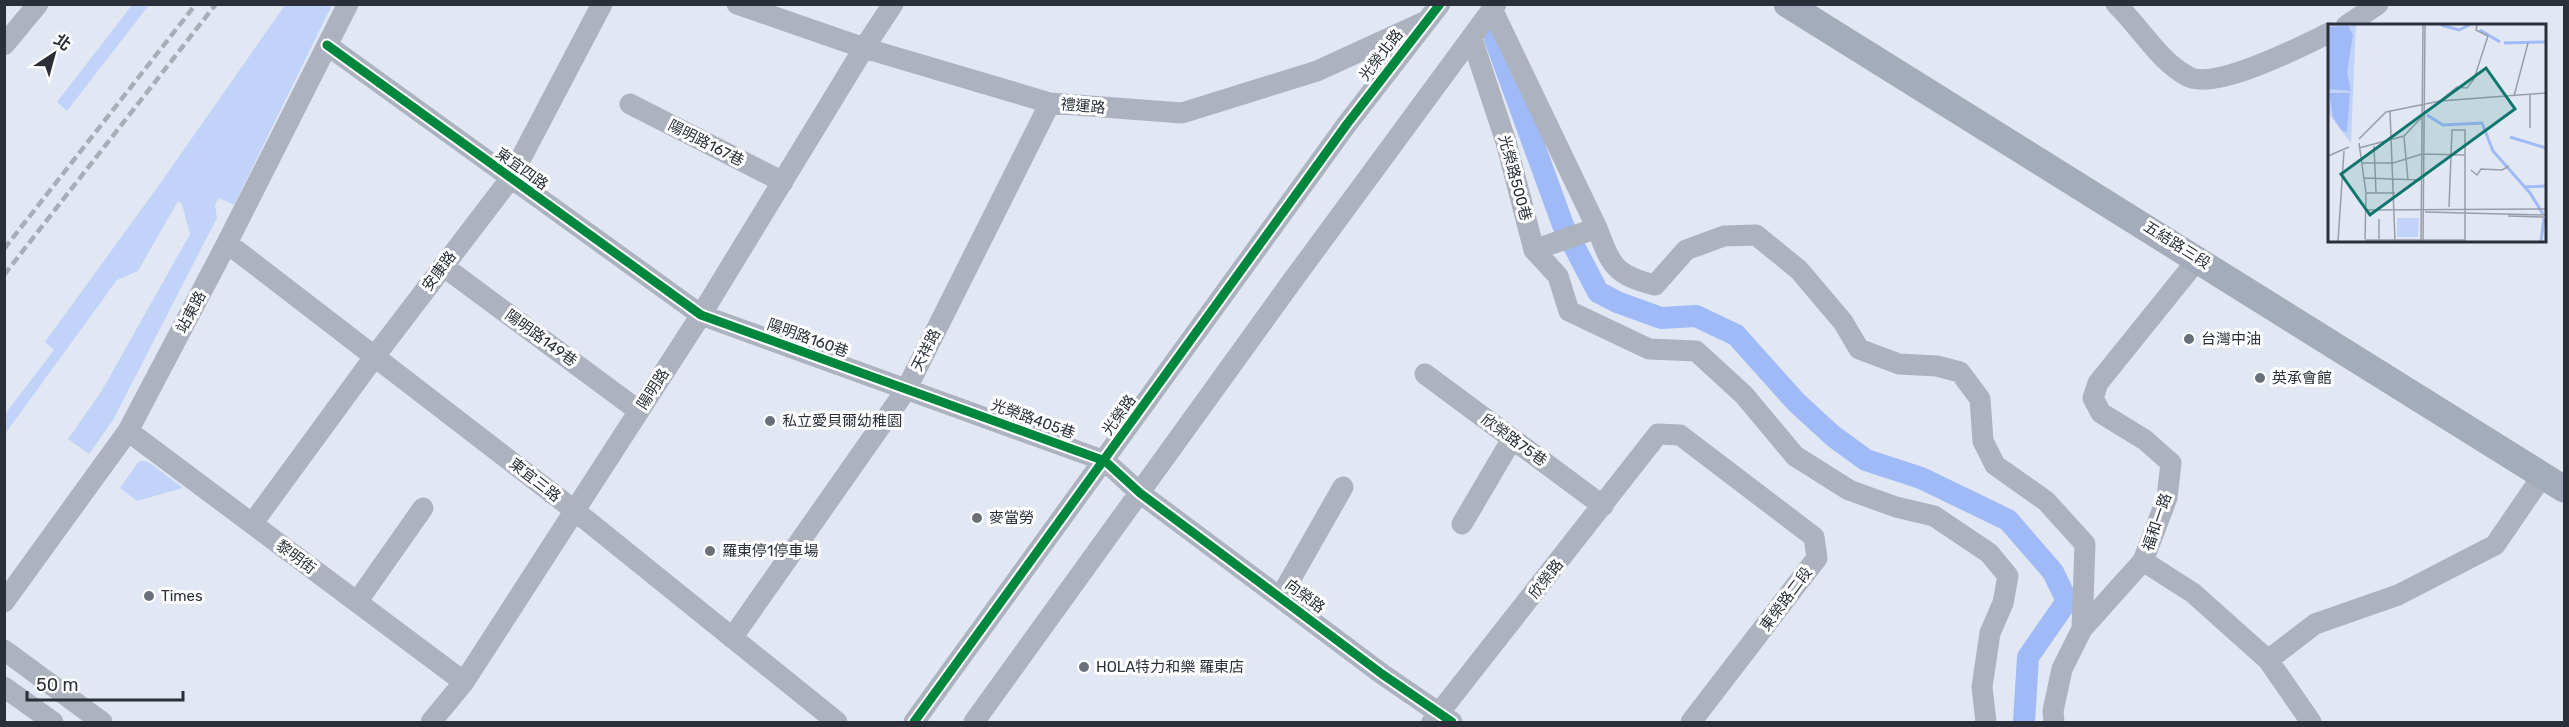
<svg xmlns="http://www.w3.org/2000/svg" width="2569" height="727" font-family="Rubik,'Noto Sans TC',sans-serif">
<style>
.green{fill:#c1d3f8}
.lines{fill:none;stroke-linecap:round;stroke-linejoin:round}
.canal{stroke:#9fbaf7;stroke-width:22}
.minor{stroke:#acb2be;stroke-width:21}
.major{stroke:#a4acbb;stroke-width:27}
.rail{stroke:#a8adb8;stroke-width:4.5;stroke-dasharray:9 4.5;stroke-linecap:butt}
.cycleway-casing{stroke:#fff;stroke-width:13}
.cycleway{stroke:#00873e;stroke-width:9}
.poi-dot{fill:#6a707a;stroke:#fff;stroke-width:2}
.labels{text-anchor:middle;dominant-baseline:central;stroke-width:6;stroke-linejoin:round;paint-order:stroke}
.street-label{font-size:15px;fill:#2a2f39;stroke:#fff}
.poi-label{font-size:15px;fill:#2a2f39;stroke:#fff;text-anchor:start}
.inset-river{fill:none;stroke:#9fbaf7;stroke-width:3}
.inset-road{fill:none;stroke:#989ea9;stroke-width:1.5}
.view{fill:#0f766e;fill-opacity:0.15;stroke:#0f766e;stroke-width:3}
.inset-edge{fill:none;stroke:#2a2f39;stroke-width:3}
</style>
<rect width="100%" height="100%" fill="#e2e8f3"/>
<!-- green -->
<path class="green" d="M 132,5 L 149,5 L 67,111 L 57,102 Z
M 285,5 L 332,5 L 234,205 L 219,198 L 215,205 L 217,218 L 113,420 L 89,454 L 68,439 L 101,392 L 190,234 L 182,204 L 178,201 L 138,271 L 117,280 L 5,434 L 5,414 L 54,350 L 45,342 L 159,185 Z
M 139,461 L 145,461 L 150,463 L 183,488 L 137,501 L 120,488 Z"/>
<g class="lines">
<!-- canal -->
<path class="canal" d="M 1495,39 L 1563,225 L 1598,292 L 1617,302 L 1661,318 L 1696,316 L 1736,335 L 1796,402 L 1833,436 L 1866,460 L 1921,478 L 2008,520 L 2053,572 L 2067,601 L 2028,657 L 2024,722"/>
<!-- minor -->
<path class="minor" d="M 737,4 L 864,48 L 1050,103 L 1182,113 L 1317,71 L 1424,22
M 2116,4 C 2140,27 2158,60 2187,76 C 2214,92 2302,46 2329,33
M 1492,9 L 1597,228 C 1611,265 1614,275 1655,285 L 1686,250 L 1724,236 L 1756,235 L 1799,270 L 1843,322 L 1859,349 L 1899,364 L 1937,366 L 1960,372 L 1980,399 L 1983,441 L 1995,465 L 2046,501 L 2085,544 L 2082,629
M 2346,26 L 2378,4
M 1472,39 L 1506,142 L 1534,250 L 1558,276 L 1569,311 L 1649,349 L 1696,351 L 1744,395 L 1795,456 L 1849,490 L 1896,507 L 1934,516 L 1989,553 L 2008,576 L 2003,603 L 1990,633 L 1982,687 L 1986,722
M 4,45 L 38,4
M 327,45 L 701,315 L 1105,461 L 1140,493 L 1382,674 L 1452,722
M 630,104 L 783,182
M 227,243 L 574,510 L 837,722
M 1534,250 L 1597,228
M 443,266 L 639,411
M 1425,374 L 1603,506
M 128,431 L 464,682
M 252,524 L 375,356 L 510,179 L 602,4
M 1462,524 L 1512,439
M 2143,561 L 2193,593 L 2268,660 L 2311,722
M 1281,596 L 1343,487
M 4,602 L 128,431 L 227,243 L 348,4
M 357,602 L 423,508
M 732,638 L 906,390 L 1050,103
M 4,650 L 102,722
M 2268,660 L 2315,624 L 2398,595 L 2495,545 L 2543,475
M 4,687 L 53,722
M 431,722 L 464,682 L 701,315 L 864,48 L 893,4
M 914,722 L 1347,124 L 1440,4
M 974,722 L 1290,284 L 1496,4
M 1432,722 L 1658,434 L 1680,435 L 1814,537 L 1817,558 L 1691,722
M 2054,722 L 2053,711 L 2062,669 L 2082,629 L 2143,561 L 2167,498 L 2171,463 L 2145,440 L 2101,413 L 2093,398 L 2098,383 L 2198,259"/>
<!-- major -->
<path class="major" d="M 1787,4 L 2564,489"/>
<!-- rail -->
<path class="rail" d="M 4,249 L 196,4
M 4,275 L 216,4"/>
<defs>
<path id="cycleway" d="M 327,45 L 701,315 L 1105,461 L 1140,493 L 1382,674 L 1452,722
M 914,722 L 1347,124 L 1440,4"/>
</defs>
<!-- cycleway casing -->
<use href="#cycleway" class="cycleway-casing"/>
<!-- cycleway -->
<use href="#cycleway" class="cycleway"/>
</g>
<!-- markers -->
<g class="poi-dot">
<circle cx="2189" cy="339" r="6"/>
<circle cx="2260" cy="378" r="6"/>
<circle cx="770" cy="421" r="6"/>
<circle cx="977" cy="518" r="6"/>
<circle cx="710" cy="551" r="6"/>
<circle cx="149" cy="596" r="6"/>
<circle cx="1084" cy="667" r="6"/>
</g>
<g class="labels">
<!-- street labels -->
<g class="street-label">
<text transform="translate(1381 55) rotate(-52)">光榮北路</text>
<text transform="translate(1083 106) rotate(5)">禮運路</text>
<text transform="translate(706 143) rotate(27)">陽明路167巷</text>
<text transform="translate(522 169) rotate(36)">東宜四路</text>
<text transform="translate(1515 178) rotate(75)">光榮路500巷</text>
<text transform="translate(2177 245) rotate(32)">五結路三段</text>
<text transform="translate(439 271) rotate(-53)">安康路</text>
<text transform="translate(191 312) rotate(-62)">站東路</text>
<text transform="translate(541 338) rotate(36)">陽明路149巷</text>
<text transform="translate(808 338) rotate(20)">陽明路160巷</text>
<text transform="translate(926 350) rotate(-63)">天祥路</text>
<text transform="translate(653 389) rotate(-57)">陽明路</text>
<text transform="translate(1119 415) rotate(-54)">光榮路</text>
<text transform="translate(1033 419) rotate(20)">光榮路405巷</text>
<text transform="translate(1514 440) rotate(36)">欣榮路75巷</text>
<text transform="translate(535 480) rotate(38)">東宜三路</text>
<text transform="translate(2157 522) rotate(-71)">福和一路</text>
<text transform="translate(296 557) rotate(37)">黎明街</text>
<text transform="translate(1546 579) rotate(-52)">欣榮路</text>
<text transform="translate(1305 596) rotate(37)">向榮路</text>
<text transform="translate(1786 599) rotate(-53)">東榮路二段</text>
</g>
<!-- poi labels -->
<g class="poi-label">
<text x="2201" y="339">台灣中油</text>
<text x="2272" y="378">英承會館</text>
<text x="782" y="421">私立愛貝爾幼稚園</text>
<text x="989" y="518">麥當勞</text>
<text x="722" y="551">羅東停1停車場</text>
<text x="161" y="596">Times</text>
<text x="1096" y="667">HOLA特力和樂 羅東店</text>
</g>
</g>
<!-- overview -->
<g transform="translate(2328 24)">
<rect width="218" height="218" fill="#e2e8f3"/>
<path d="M 0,1 L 28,1 L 23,119 L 0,89 ZM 69,194 L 91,194 L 90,213 L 69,213 Z" fill="#c1d3f8"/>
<path d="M 20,2 L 25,11 L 19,48 L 23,67 L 0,65 L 0,3 ZM 1,69 L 22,69 L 19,108 L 14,107 L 5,93 Z" fill="#9fbaf7"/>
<path class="inset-river" d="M 113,1 L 131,6 L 141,1M 152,6 L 172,18M 176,19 L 218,18M 99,91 L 115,101 L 154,99 L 165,127 L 202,169 L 215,190M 182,113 L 218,124M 195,163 L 218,162M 213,217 L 216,194"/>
<path class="inset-road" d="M 186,72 L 200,19M 113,76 L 129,63 L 139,64 L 146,55 L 160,12 L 148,6 L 149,1M 62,87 L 67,217M 202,104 L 202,70M 76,113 L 80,156M 31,115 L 58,88 L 112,77 L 218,69M 31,119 L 38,169 L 37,215M 46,122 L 48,169M 31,124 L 76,112 L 93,94M 0,132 L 21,123M 33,139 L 65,139 L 94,130 L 137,131M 143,146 L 149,151 L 153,145 L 174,146 L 181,142M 36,154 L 94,156M 38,169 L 67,169M 121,183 L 124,106 L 137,106 L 137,217M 38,186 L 218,185M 97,188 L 218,191M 180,192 L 216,193M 51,215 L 51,195M 37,216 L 137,216M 10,217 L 16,127M 93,217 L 95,1M 95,217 L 97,1"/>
<path class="view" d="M 158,44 L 187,85 L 42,191 L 13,150 Z"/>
<rect width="218" height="218" class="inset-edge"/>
</g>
<!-- border -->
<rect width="2569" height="727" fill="none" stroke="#2a2f39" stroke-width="12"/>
<!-- north arrow -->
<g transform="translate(54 54) rotate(36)" stroke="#ffffff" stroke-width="4.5" paint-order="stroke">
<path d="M0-4.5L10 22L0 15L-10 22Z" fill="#2a2f39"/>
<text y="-9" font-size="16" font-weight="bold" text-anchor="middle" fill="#2a2f39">北</text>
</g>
<!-- scale -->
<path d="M27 691v9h156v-9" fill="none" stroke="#2a2f39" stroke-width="3"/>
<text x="36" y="691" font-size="18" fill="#2a2f39" stroke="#ffffff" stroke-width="4.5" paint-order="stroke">50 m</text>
</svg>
